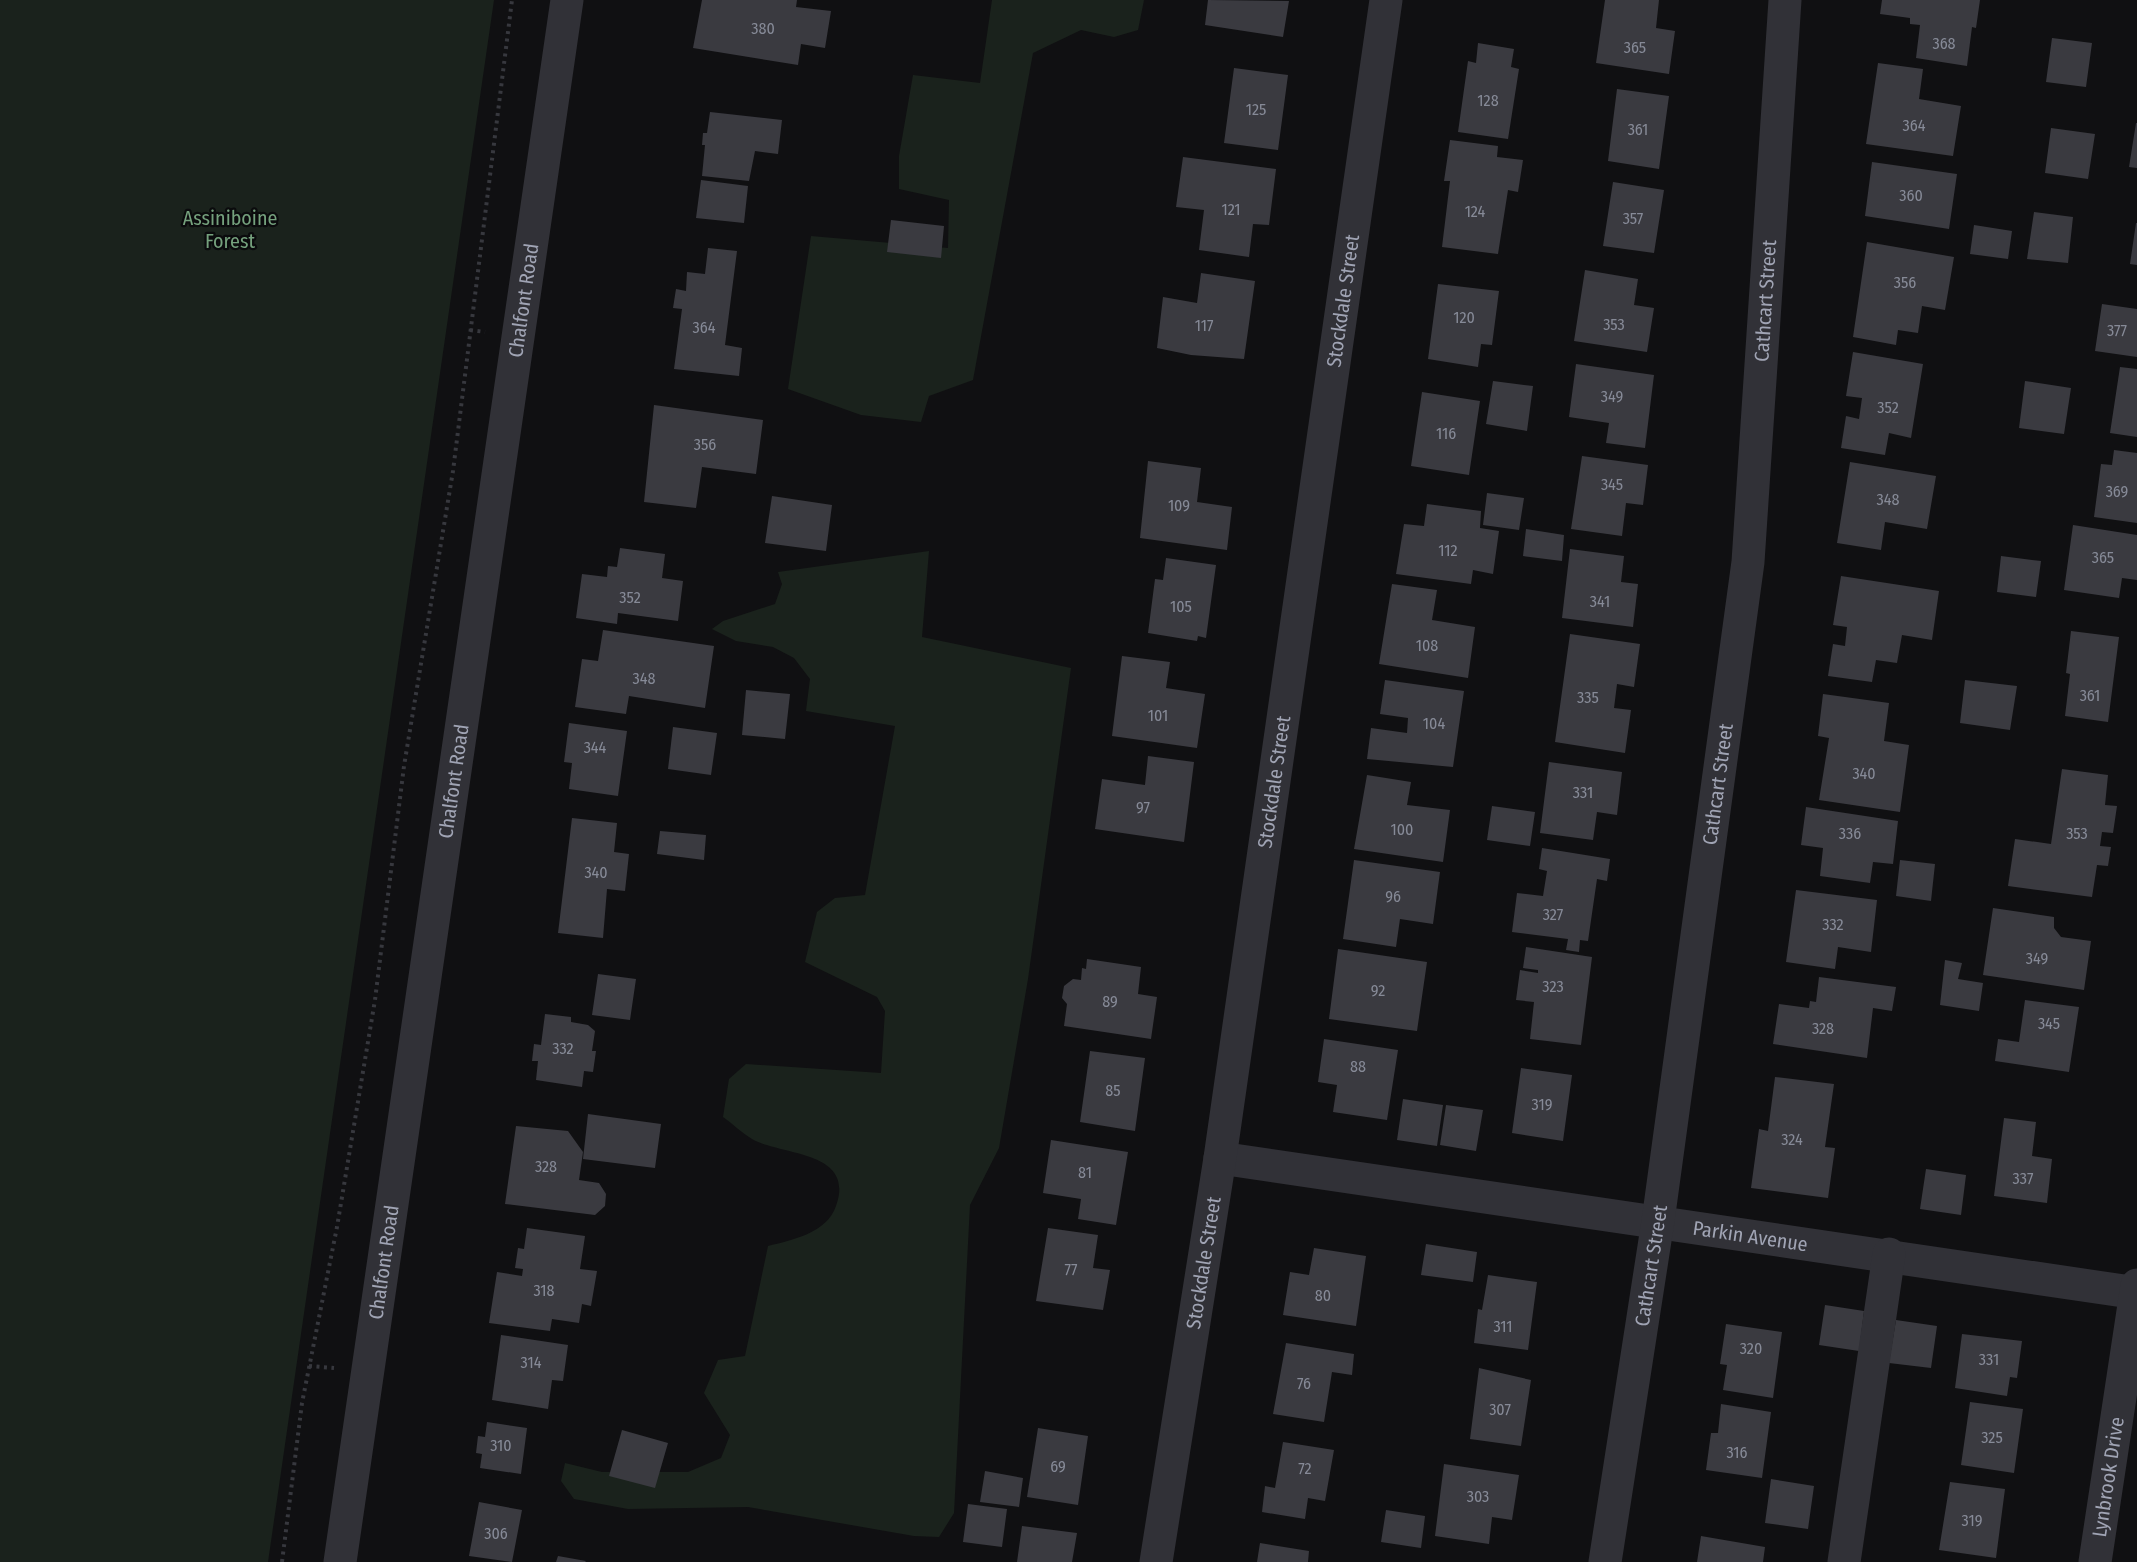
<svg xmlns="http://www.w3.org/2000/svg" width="2137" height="1562" font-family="'Fira Sans Condensed',sans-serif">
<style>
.green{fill:#1a221c}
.building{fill:#3a3a40}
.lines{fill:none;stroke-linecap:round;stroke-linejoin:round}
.path{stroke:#37383e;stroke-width:4;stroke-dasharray:3 4.5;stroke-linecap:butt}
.minor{stroke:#313137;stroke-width:33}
.labels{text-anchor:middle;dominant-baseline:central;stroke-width:4.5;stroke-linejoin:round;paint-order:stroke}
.number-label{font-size:16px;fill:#868a97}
.park-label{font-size:20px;fill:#75a17d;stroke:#0b0b0d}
.street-label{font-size:20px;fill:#a0a4b4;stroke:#0b0b0d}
</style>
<rect width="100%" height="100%" fill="#101012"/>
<!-- green -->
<path class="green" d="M 0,0 L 494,0 L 268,1562 L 0,1562 Z
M 992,0 L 1144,0 L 1138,30 L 1114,37 L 1081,30 L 1033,53 L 973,380 L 929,396 L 921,422 L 861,415 L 788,389 L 811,236 L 948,248 L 949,200 L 899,189 L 899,156 L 913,75 L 980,83 Z
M 929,551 L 922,637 L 1071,668 L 1028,979 L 999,1148 L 970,1205 L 954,1513 L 939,1537 L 914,1536 L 748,1507 L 628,1509 L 574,1499 L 561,1481 L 565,1463 L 602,1472 L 688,1472 L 721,1458 L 730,1435 L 704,1393 L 718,1360 L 745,1356 L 768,1246 C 792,1240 827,1233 836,1206 C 856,1150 781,1156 752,1139 C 742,1133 733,1124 723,1117 L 729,1079 L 746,1064 L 881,1073 L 885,1011 L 877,997 L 805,962 L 817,912 L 835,898 L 865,895 L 895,726 L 806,711 L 810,679 L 794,658 L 773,647 L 736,641 L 712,629 L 723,621 L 775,604 L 782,584 L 778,572 Z"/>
<!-- building -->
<path class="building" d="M 702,0 L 797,0 L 796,7 L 831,11 L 825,48 L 801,44 L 798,65 L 693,48 Z
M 1208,0 L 1289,1 L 1283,37 L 1205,25 Z
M 1605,0 L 1659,0 L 1656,28 L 1675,31 L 1669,74 L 1596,63 Z
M 1882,0 L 1980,0 L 1976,28 L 1972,27 L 1967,66 L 1916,58 L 1920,25 L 1910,24 L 1910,18 L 1880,14 Z
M 2052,38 L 2092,43 L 2086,87 L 2046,82 Z
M 1478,43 L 1514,49 L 1511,67 L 1519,69 L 1508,139 L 1458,132 L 1468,61 L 1476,63 Z
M 1878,63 L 1923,69 L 1919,99 L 1961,106 L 1953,156 L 1866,144 Z
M 1234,68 L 1288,75 L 1278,150 L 1224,143 Z
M 1617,89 L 1669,96 L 1659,169 L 1608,161 Z
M 710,112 L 782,120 L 778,154 L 755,151 L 749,181 L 702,176 L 705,145 L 702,145 L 703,133 L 707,133 Z
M 2136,123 L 2137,123 L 2137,168 L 2129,167 Z
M 2051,128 L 2095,134 L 2088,179 L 2045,173 Z
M 1450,140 L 1498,146 L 1497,157 L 1523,160 L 1518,192 L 1508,190 L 1498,254 L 1442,247 L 1450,181 L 1444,181 Z
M 1183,157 L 1276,169 L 1269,225 L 1253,224 L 1249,257 L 1199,250 L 1204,210 L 1176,207 Z
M 1872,162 L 1957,174 L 1949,229 L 1865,216 Z
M 701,180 L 748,186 L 744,223 L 696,218 Z
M 1613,182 L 1664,190 L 1654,253 L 1603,246 Z
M 2034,212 L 2073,217 L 2068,263 L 2027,259 Z
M 891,220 L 944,226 L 941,258 L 887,252 Z
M 2136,223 L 2137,223 L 2137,265 L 2130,264 Z
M 1974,225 L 2012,231 L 2008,259 L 1970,254 Z
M 1867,242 L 1954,257 L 1945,310 L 1922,306 L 1918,333 L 1898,330 L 1896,345 L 1853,337 Z
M 708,248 L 737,251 L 725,345 L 742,348 L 739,376 L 674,369 L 682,309 L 673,308 L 676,289 L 686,291 L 687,272 L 705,274 Z
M 1585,270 L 1638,279 L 1634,305 L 1654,308 L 1647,352 L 1574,341 Z
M 1201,273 L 1255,281 L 1244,359 L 1191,355 L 1157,348 L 1163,297 L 1197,303 Z
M 1438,284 L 1499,291 L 1492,345 L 1481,344 L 1478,367 L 1428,359 Z
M 2102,304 L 2137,309 L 2137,357 L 2095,351 Z
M 1853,352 L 1923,364 L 1911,438 L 1889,433 L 1885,455 L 1841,448 L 1846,416 L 1859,419 L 1862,398 L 1846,396 Z
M 1576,364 L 1654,375 L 1645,448 L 1606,443 L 1609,423 L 1569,417 Z
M 2120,367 L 2137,369 L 2137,437 L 2110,433 Z
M 1493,381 L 1533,386 L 1527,431 L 1486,424 Z
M 2025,381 L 2071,388 L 2064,434 L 2019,428 Z
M 1422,392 L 1480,401 L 1469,475 L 1411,466 Z
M 654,405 L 763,420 L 756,474 L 702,467 L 696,508 L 644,502 Z
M 2114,450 L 2137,453 L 2137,523 L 2094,517 L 2101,464 L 2112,465 Z
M 1582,456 L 1648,465 L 1643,505 L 1626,503 L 1622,536 L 1571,529 Z
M 1148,461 L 1201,468 L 1197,502 L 1232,507 L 1227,550 L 1140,538 Z
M 1850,462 L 1936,476 L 1927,529 L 1885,522 L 1881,550 L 1837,543 Z
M 1487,493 L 1524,498 L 1519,530 L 1483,525 Z
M 772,496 L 832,505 L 826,551 L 765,543 Z
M 1427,504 L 1481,511 L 1480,528 L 1499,531 L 1493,574 L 1473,570 L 1471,584 L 1396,574 L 1404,524 L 1424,526 Z
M 2073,525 L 2137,535 L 2137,580 L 2122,578 L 2119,598 L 2064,590 Z
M 1526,529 L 1564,535 L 1562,561 L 1523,556 Z
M 620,548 L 665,554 L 662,578 L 683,581 L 678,621 L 618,613 L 617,624 L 576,618 L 582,574 L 607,577 L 608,566 L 617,567 Z
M 1570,549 L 1624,556 L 1621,582 L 1638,584 L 1633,627 L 1562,618 Z
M 2001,556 L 2041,561 L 2036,597 L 1997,592 Z
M 1166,558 L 1216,565 L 1206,638 L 1198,636 L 1197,641 L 1148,633 L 1155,579 L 1163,580 Z
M 1841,576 L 1939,591 L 1932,640 L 1902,635 L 1897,663 L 1876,660 L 1872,682 L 1828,676 L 1833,644 L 1845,646 L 1847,627 L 1833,625 Z
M 1392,584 L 1437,590 L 1432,620 L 1475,627 L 1468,678 L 1379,664 Z
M 603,630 L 714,646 L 705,708 L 629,696 L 626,714 L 575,707 L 582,659 L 598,661 Z
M 2071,631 L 2119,637 L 2108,722 L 2065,716 L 2070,674 L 2066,673 Z
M 1570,634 L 1640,644 L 1634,687 L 1617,684 L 1614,708 L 1631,710 L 1625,753 L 1555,742 Z
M 1122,656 L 1170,662 L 1166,688 L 1205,694 L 1197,748 L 1112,736 Z
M 1385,680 L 1464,691 L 1453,767 L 1367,759 L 1371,728 L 1407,733 L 1408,718 L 1380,714 Z
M 1965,680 L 2017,686 L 2010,730 L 1960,723 Z
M 746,690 L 790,694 L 785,739 L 742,735 Z
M 1823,694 L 1889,703 L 1884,741 L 1909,745 L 1900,812 L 1819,800 L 1829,738 L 1818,736 Z
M 569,723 L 627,731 L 618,796 L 569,789 L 572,763 L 564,762 Z
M 673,727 L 717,733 L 711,775 L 668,769 Z
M 1148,756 L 1194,762 L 1184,842 L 1095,829 L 1102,779 L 1145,785 Z
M 1549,762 L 1622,772 L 1617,815 L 1597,812 L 1593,840 L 1540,833 Z
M 2062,769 L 2108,775 L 2105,805 L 2117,806 L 2113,833 L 2102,832 L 2100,846 L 2111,847 L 2108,866 L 2097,865 L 2092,897 L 2008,886 L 2015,839 L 2051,844 Z
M 1367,775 L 1411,782 L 1407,805 L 1450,810 L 1443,862 L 1354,849 Z
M 1492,806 L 1535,812 L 1530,846 L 1487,840 Z
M 1806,807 L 1898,821 L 1893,864 L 1873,862 L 1870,883 L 1820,876 L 1823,848 L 1801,845 Z
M 572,818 L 617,823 L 614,852 L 629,854 L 625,891 L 607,889 L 603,938 L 558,933 Z
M 660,831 L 706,835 L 704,860 L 657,854 Z
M 1542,848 L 1610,859 L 1607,881 L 1597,879 L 1588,941 L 1580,940 L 1579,952 L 1566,950 L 1568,939 L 1512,932 L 1517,893 L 1543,896 L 1547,871 L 1539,869 Z
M 1354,860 L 1440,872 L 1433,924 L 1400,919 L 1396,947 L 1343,939 Z
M 1900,860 L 1935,864 L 1931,901 L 1896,896 Z
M 1796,890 L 1877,900 L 1871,952 L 1838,947 L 1835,969 L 1786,962 Z
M 1993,908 L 2054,917 L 2054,928 L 2061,937 L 2091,941 L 2084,990 L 1983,975 Z
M 1526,947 L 1592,957 L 1581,1045 L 1530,1039 L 1534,1002 L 1516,1000 L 1520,970 L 1538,973 L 1538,970 L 1523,968 Z
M 1338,949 L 1427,962 L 1417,1031 L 1329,1019 Z
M 1087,959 L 1141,967 L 1138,994 L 1157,997 L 1151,1039 L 1064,1026 L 1067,1004 L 1062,998 L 1064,986 L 1073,979 L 1081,980 L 1082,968 L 1086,969 Z
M 1945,960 L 1962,963 L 1958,979 L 1983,983 L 1979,1011 L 1940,1005 Z
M 598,974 L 636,979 L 630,1020 L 592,1015 Z
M 1819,977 L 1896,987 L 1892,1011 L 1873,1008 L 1867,1058 L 1773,1044 L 1779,1004 L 1809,1008 L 1810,1001 L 1816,1002 Z
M 2025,1000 L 2079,1007 L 2069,1072 L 1995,1061 L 1998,1039 L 2019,1042 Z
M 545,1014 L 571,1017 L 571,1022 L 588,1025 L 595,1031 L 592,1051 L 596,1051 L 593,1072 L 584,1071 L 582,1087 L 536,1080 L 538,1061 L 532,1061 L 534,1044 L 541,1045 Z
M 1324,1039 L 1398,1050 L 1387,1120 L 1333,1112 L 1337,1085 L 1318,1082 Z
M 1090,1051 L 1145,1058 L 1135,1131 L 1080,1122 Z
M 1521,1068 L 1572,1075 L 1563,1141 L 1512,1133 Z
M 1775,1077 L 1834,1084 L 1825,1147 L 1835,1148 L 1828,1198 L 1751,1188 L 1759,1129 L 1768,1131 Z
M 1403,1099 L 1443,1105 L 1437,1146 L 1397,1140 Z
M 1446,1105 L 1483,1110 L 1476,1151 L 1440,1145 Z
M 588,1114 L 661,1124 L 655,1168 L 583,1159 Z
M 2004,1118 L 2036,1122 L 2032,1156 L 2052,1159 L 2047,1203 L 1994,1196 Z
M 516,1126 L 568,1131 L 583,1152 L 579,1180 L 599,1183 L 606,1194 L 605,1206 L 595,1215 L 505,1204 Z
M 1051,1140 L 1128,1152 L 1116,1225 L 1078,1219 L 1081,1199 L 1043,1193 Z
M 1926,1169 L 1966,1175 L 1961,1215 L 1920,1209 Z
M 527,1228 L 585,1236 L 580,1269 L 597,1271 L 591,1306 L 582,1304 L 579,1323 L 552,1319 L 550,1331 L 489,1323 L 497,1272 L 522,1276 L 523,1269 L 515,1268 L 518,1248 L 524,1249 Z
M 1048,1228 L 1098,1235 L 1093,1268 L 1110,1270 L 1103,1310 L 1036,1301 Z
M 1426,1244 L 1477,1252 L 1473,1282 L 1421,1275 Z
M 1314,1248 L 1366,1256 L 1356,1326 L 1283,1315 L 1290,1272 L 1309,1275 Z
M 1488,1275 L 1537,1282 L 1528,1350 L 1474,1343 L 1478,1309 L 1482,1310 Z
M 1825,1305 L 1864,1311 L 1859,1351 L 1819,1345 Z
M 1896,1320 L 1937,1326 L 1931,1368 L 1889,1363 Z
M 1726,1324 L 1782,1332 L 1773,1398 L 1723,1390 L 1727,1365 L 1720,1364 Z
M 1962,1334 L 2022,1341 L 2017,1378 L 2010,1377 L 2007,1396 L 1955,1388 Z
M 501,1335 L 568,1345 L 563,1381 L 552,1380 L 548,1409 L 492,1400 Z
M 1286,1343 L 1354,1354 L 1352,1375 L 1332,1372 L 1324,1422 L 1273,1414 Z
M 1479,1368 L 1531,1380 L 1521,1446 L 1470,1439 Z
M 1970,1402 L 2023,1409 L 2014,1473 L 1961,1465 Z
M 1721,1404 L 1771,1412 L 1762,1478 L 1706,1470 L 1711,1433 L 1718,1433 Z
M 487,1422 L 527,1428 L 521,1474 L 480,1468 L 482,1454 L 476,1453 L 478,1436 L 485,1437 Z
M 1038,1428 L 1088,1436 L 1078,1505 L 1027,1497 Z
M 622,1430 L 668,1443 L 655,1488 L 609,1476 Z
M 1283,1442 L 1334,1450 L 1325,1501 L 1308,1498 L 1305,1519 L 1262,1512 L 1265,1486 L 1275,1488 Z
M 1444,1464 L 1519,1475 L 1512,1520 L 1492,1517 L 1489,1544 L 1435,1536 Z
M 985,1471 L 1023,1478 L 1019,1507 L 980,1502 Z
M 1771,1479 L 1814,1486 L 1808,1529 L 1765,1523 Z
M 1950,1482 L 2005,1489 L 1996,1558 L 1939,1550 Z
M 479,1502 L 522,1510 L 512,1562 L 469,1556 Z
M 968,1504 L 1007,1509 L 1002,1547 L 963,1542 Z
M 1386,1510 L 1425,1516 L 1421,1548 L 1381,1542 Z
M 1022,1526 L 1077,1533 L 1072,1562 L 1017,1562 Z
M 1701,1536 L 1765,1547 L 1763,1562 L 1697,1562 Z
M 1260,1543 L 1309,1551 L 1308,1562 L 1257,1562 Z
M 558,1556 L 586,1561 L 585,1562 L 556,1562 Z"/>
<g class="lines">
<!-- path -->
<path class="path" d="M 470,330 L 485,332
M 309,1366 L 334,1368
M 282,1562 L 302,1403 L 337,1227 L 375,1000 L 404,766 L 453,471 L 512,0"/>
<!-- minor -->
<g class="minor">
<path id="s1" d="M 1220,1158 L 2137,1293"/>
<path id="s2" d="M 340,1562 L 567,0"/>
<path id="s3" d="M 1156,1562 L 1220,1158 L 1386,0"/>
<path id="s4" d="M 1605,1562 L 1658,1221 L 1748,562 L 1785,0"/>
<path d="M 1844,1562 L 1889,1254"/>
<path id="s5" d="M 2095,1562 L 2137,1285"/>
</g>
</g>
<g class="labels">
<!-- number labels -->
<g class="number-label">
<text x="763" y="28">380</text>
<text x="1944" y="43">368</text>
<text x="1635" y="47">365</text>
<text x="1488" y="100">128</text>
<text x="1256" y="109">125</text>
<text x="1914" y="125">364</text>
<text x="1638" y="129">361</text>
<text x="1911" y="195">360</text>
<text x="1231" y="209">121</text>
<text x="1475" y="211">124</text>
<text x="1633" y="218">357</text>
<text x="1905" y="282">356</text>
<text x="1464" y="317">120</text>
<text x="1614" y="324">353</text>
<text x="1204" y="325">117</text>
<text x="704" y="327">364</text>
<text x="2117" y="330">377</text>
<text x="1612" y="396">349</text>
<text x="1888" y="407">352</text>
<text x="1446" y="433">116</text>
<text x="705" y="444">356</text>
<text x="1612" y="484">345</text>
<text x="2117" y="491">369</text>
<text x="1888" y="499">348</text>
<text x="1179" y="505">109</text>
<text x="1448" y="550">112</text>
<text x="2103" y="557">365</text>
<text x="630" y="597">352</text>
<text x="1600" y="601">341</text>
<text x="1181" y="606">105</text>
<text x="1427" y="645">108</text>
<text x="644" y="678">348</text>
<text x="2090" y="695">361</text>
<text x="1588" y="697">335</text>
<text x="1158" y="715">101</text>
<text x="1434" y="723">104</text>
<text x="595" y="747">344</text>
<text x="1864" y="773">340</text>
<text x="1583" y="792">331</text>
<text x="1143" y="807">97</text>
<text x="1402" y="829">100</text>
<text x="1850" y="833">336</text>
<text x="2077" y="833">353</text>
<text x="596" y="872">340</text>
<text x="1393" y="896">96</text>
<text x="1553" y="914">327</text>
<text x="1833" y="924">332</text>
<text x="2037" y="958">349</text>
<text x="1553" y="986">323</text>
<text x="1378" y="990">92</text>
<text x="1110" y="1001">89</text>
<text x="2049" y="1023">345</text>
<text x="1823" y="1028">328</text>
<text x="563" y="1048">332</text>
<text x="1358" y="1066">88</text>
<text x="1113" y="1090">85</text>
<text x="1542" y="1104">319</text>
<text x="1792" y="1139">324</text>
<text x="546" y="1166">328</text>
<text x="1085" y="1172">81</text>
<text x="2023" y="1178">337</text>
<text x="1071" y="1269">77</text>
<text x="544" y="1290">318</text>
<text x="1323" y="1295">80</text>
<text x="1503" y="1326">311</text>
<text x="1751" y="1348">320</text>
<text x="1989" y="1359">331</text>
<text x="531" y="1362">314</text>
<text x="1304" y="1383">76</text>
<text x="1500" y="1409">307</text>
<text x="1992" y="1437">325</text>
<text x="501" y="1445">310</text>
<text x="1737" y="1452">316</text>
<text x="1058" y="1466">69</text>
<text x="1305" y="1468">72</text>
<text x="1478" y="1496">303</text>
<text x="1972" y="1520">319</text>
<text x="496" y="1533">306</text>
</g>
<!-- park labels -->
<g class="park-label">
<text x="230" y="218">Assiniboine<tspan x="230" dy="23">Forest</tspan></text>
</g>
<!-- street labels -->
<g class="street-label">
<text stroke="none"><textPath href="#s2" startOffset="1275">Chalfont Road</textPath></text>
<text stroke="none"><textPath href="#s3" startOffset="1275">Stockdale Street</textPath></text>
<text stroke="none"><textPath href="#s4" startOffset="1272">Cathcart Street</textPath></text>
<text stroke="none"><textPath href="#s2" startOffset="789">Chalfont Road</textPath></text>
<text stroke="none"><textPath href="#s3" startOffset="789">Stockdale Street</textPath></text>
<text stroke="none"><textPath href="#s4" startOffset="786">Cathcart Street</textPath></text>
<text stroke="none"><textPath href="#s1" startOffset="536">Parkin Avenue</textPath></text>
<text stroke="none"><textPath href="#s2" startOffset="303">Chalfont Road</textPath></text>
<text stroke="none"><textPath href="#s3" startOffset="303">Stockdale Street</textPath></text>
<text stroke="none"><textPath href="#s4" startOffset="300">Cathcart Street</textPath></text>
<text stroke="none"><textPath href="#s5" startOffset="86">Lynbrook Drive</textPath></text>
</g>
</g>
</svg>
